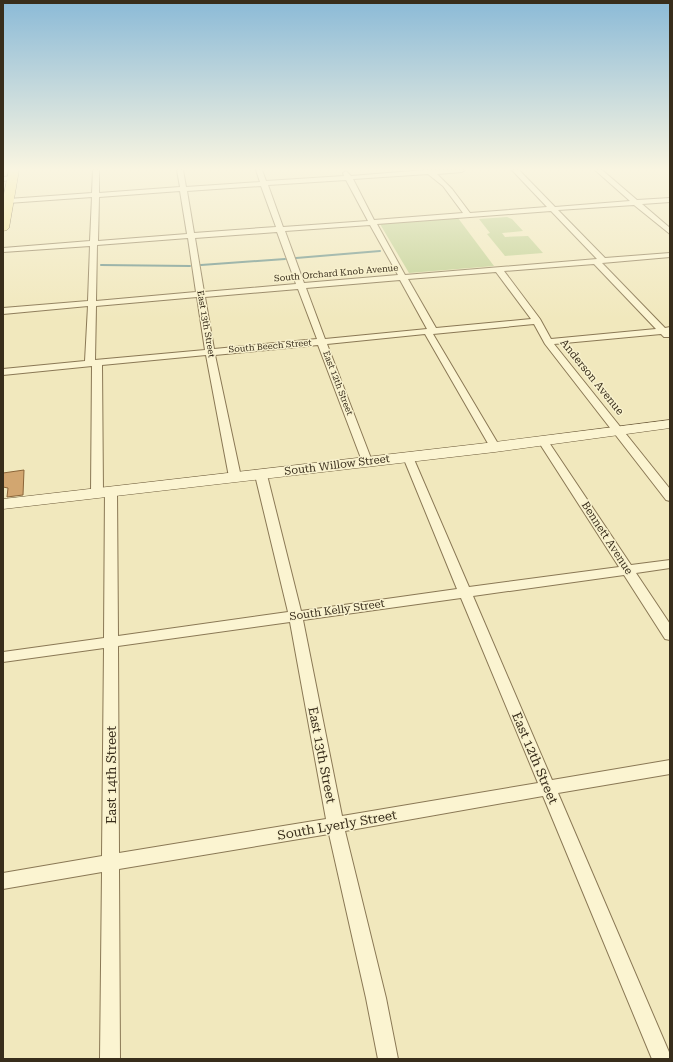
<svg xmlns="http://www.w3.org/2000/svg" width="673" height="1062" font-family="'Roboto Serif',serif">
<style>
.green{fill:#bfcf91}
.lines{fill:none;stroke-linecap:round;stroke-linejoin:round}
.stream{stroke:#68908b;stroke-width:2}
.building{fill:#d2a670;stroke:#8b6539}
.street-casing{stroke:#8a7855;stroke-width:2}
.secondary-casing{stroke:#6b5939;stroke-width:1}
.primary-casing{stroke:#57452a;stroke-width:1}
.street{fill:#fbf4d1;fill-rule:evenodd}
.secondary{fill:#fbf4d1;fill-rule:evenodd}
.primary{fill:#f7e691;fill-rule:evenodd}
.labels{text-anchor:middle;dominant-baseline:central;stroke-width:3;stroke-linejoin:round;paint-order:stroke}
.far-street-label{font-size:9px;fill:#382d1b;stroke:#f8f1cd}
.street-label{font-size:11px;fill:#382d1b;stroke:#f8f1cd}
.near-street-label{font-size:13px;fill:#382d1b;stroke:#f8f1cd}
</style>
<rect width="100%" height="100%" fill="#f1e8bd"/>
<!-- green -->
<path class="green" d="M 507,217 L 512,219 L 523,231 L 502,233 L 505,237 L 528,236 L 543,253 L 505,256 L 487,234 L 490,233 L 479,219 Z
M 458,218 L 494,266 L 409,273 L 380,224 Z"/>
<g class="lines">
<!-- stream -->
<path class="stream" d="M 296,258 L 380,251
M 101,265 L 190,266
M 201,265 L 285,259"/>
</g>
<!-- building -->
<path class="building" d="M 24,470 L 23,495 L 7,497 L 8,488 L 3,487 L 3,473 Z"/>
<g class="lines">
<defs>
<path id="street" d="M 93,170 L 99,170 L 99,193 L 180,187 L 177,170 L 183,170 L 186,187 L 260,182 L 256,170 L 262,170 L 266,181 L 344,176 L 343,173 L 346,171 L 351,176 L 425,170 L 465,170 L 462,172 L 437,174 L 452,189 L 470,213 L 547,207 L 512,170 L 519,170 L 555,207 L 630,201 L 595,170 L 602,170 L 637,200 L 670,198 L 670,202 L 642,204 L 670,228 L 670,234 L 634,205 L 558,210 L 605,258 L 670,253 L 670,257 L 602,263 L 665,328 L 670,327 L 670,337 L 664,337 L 661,334 L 554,344 L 670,489 L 670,501 L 666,500 L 545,344 L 534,324 L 433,334 L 500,447 L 495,450 L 490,447 L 425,334 L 327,344 L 372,461 L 367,464 L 362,461 L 318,345 L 215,355 L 241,477 L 239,479 L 231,479 L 229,477 L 206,355 L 102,365 L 103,493 L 101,496 L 93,496 L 91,493 L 92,366 L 3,375 L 3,369 L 85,361 L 88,306 L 3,314 L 3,308 L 88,301 L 90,246 L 3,252 L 3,248 L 90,241 L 92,197 L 8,203 L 5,201 L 8,199 L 92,193 ZM 428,174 L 443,186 L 463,213 L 374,220 L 353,179 ZM 346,180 L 368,221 L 283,227 L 268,185 ZM 261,186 L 276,227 L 194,233 L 187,191 ZM 180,191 L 187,234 L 98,241 L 99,197 ZM 551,211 L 597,259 L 405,275 L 377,224 ZM 370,225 L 398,275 L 304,283 L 285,231 ZM 277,232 L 296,284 L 204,292 L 195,238 ZM 188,238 L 196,292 L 96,301 L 97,245 ZM 594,264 L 656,329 L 551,339 L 540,319 L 504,271 ZM 496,272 L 531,319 L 436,328 L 408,279 ZM 400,280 L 427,329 L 325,339 L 306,288 ZM 298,289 L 317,339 L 214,349 L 205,297 ZM 197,297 L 205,350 L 95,360 L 96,306 Z
M 12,176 L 15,178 L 14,179 L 3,181 L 3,177 Z
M 543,438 L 548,441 L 631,565 L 670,560 L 670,568 L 636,573 L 670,624 L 670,640 L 665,639 L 624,575 L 473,596 L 552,780 L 670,760 L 670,774 L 558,793 L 669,1052 L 670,1059 L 652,1059 L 543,796 L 345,831 L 386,998 L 398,1059 L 378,1059 L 366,998 L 329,834 L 119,869 L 120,1059 L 100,1059 L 102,872 L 3,889 L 3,873 L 102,856 L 104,648 L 3,662 L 3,652 L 104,638 L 105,491 L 107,488 L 115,488 L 117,491 L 118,636 L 288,612 L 255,475 L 261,472 L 267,475 L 301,611 L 457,589 L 403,457 L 408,454 L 413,457 L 469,587 L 619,567 L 538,441 ZM 461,598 L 538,783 L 342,816 L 303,620 ZM 290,622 L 326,819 L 119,853 L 118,646 Z"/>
<path id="secondary" d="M 670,420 L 670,428 L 495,452 L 3,509 L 3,499 L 495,442 Z"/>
<path id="primary" d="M 9,170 L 19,170 L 9,228 L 7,230 L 3,231 L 3,199 Z"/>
</defs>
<!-- street casing -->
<use href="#street" class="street-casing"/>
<!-- secondary casing -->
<use href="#secondary" class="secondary-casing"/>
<!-- primary casing -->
<use href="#primary" class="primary-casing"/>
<!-- street -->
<use href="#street" class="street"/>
<!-- secondary -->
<use href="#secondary" class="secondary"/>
<!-- primary -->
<use href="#primary" class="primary"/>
</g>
<!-- sky -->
<linearGradient id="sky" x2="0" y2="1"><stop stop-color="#8bbad7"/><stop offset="0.53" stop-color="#f9f5e1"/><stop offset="1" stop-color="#f9f5e1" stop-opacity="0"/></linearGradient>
<rect width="673" height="319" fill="url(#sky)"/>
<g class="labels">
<!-- far-street labels -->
<g class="far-street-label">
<text transform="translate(336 273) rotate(-5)">South Orchard Knob Avenue</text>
<text transform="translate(206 324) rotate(80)">East 13th Street</text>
<text transform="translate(270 346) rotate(-5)">South Beech Street</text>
<text transform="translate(338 383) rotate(69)">East 12th Street</text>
</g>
<!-- street labels -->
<g class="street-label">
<text transform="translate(592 377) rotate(51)">Anderson Avenue</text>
<text transform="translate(337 465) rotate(-7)">South Willow Street</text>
<text transform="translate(607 538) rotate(57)">Bennett Avenue</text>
<text transform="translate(337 610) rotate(-8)">South Kelly Street</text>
</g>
<!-- near-street labels -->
<g class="near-street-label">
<text transform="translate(322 755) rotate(79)">East 13th Street</text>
<text transform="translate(535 758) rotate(67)">East 12th Street</text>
<text transform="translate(111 775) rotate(-90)">East 14th Street</text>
<text transform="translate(337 825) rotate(-10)">South Lyerly Street</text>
</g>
</g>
<!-- border -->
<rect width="673" height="1062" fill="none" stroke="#382d1b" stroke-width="8"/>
</svg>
